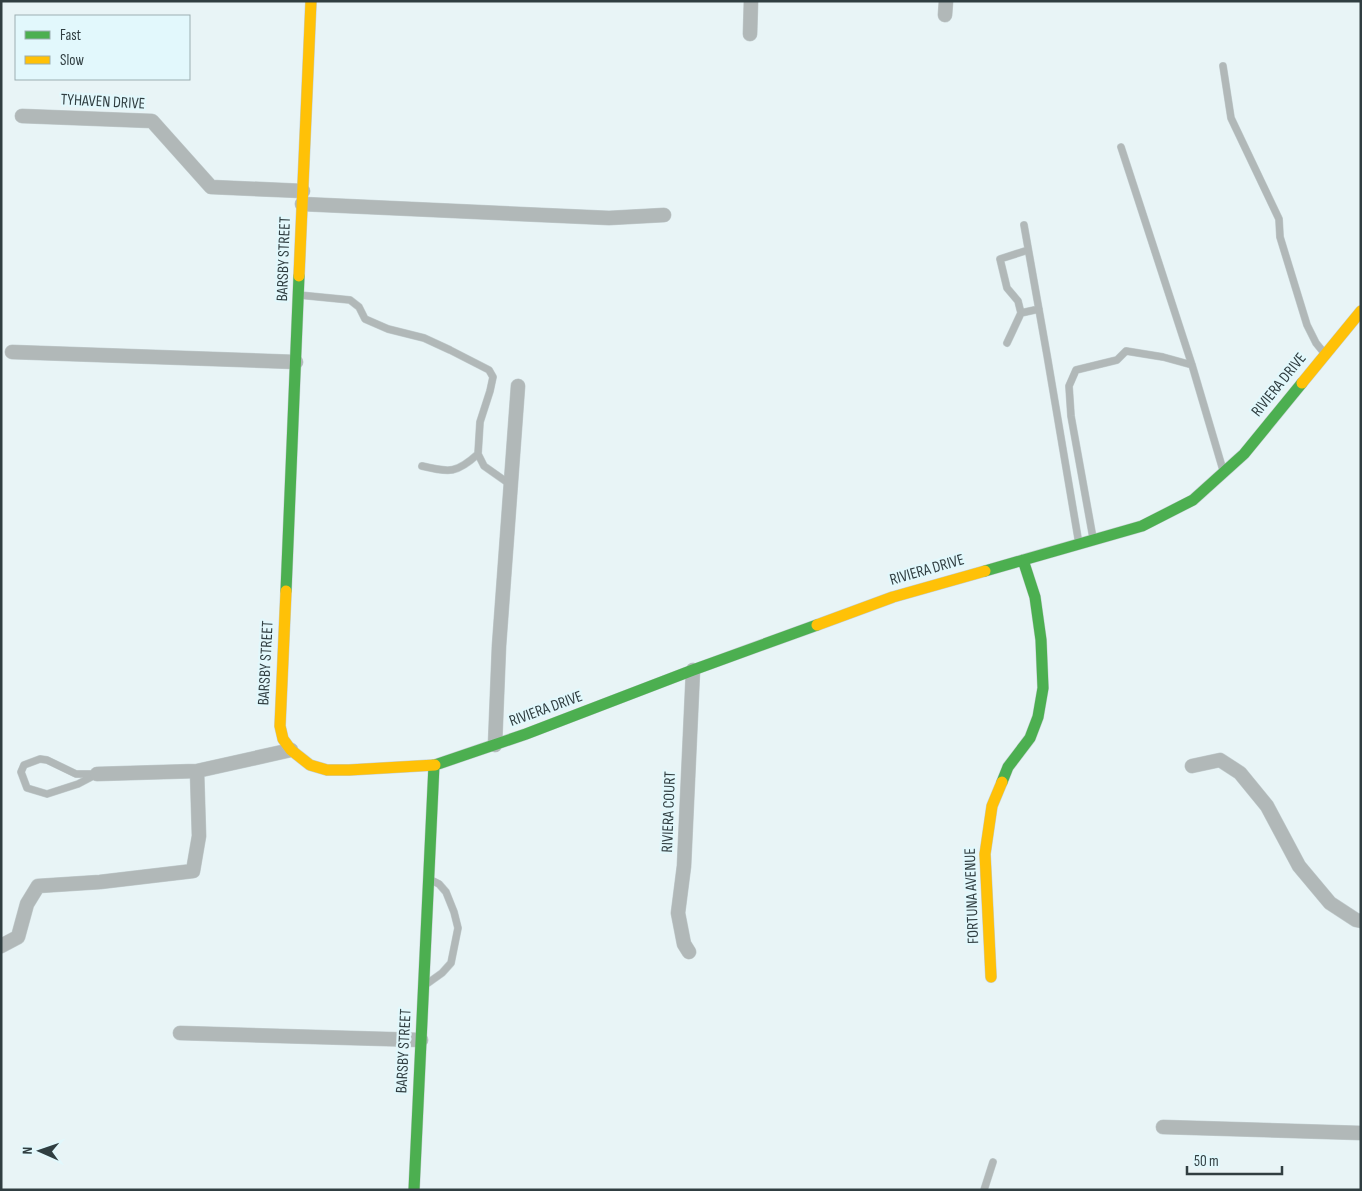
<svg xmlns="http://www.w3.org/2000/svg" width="1362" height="1191" font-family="'Sofia Sans Condensed',sans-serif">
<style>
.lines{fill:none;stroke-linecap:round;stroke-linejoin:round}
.lane-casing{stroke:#c4cfd1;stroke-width:8}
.street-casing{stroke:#c4cfd1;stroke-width:15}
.fast-casing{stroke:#c4cfd1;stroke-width:12}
.slow-casing{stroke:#c4cfd1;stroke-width:12}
.lane{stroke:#b1b8b8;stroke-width:7}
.street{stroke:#b1b8b8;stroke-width:14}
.fast{stroke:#4caf50;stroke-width:11}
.slow{stroke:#ffc107;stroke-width:11}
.labels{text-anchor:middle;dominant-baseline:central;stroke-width:4.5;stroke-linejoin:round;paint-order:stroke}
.street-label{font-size:16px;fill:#303e41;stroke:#e2f8fc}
</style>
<rect width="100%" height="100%" fill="#e8f4f6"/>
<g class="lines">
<defs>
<path id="lane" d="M 1223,66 L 1231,118 L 1279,219 L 1280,237 L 1307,325 L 1316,343 L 1325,354
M 1121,147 L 1192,365 L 1223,470
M 1024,225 L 1047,355 L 1079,544
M 299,295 L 350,300 L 359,307 L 365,319 L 388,329 L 424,338 L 450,350 L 489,370 L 493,377 L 490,391 L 480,422 L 478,454 L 484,466 L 511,485
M 1021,313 L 1039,309
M 1007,343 L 1021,313 L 1018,301 L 1007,288 L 1000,259 L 1028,250
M 422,466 C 450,473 457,473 478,454
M 1093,538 L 1071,416 L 1069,386 L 1076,370 L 1117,360 L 1126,351 L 1163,357 L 1192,365
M 40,759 L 47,760 L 76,774 L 97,774 L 78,784 L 47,794 L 27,788 L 21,772 L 24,765 Z
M 428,983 L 442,973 L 451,963 L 458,928 L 454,912 L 446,892 L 439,884 L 431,880
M 984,1190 L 993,1162"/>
<path id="street" d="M 945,15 L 946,1
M 750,34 L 751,1
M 22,116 L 152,121 L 211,187 L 303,191
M 302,204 L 609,218 L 664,215
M 12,352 L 296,362
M 495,745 L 499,646 L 518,386
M 1192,766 L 1220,760 L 1240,773 L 1267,806 L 1299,866 L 1330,903 L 1356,920 L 1361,921
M 97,774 L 197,771 L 291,750
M 1,946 L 18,937 L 27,904 L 38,886 L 100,882 L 193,871 L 199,836 L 197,771
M 689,952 L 684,944 L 678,913 L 684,866 L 693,670
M 180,1033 L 421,1040
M 1163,1127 L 1361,1133"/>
<path id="fast" d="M 985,571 L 1142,526 L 1193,500 L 1244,454 L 1302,383
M 286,591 L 299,276
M 435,765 L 526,734 L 693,670 L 817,625
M 1002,782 L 1008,767 L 1030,738 L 1038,717 L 1043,688 L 1041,640 L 1035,597 L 1023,560
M 414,1190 L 434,765"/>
<path id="slow" d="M 299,276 L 311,1
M 1302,383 L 1361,311
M 286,591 L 280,726 L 283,739 L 291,750 L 310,765 L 327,770 L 349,770 L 435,765
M 817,625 L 893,597 L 985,571
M 991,977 L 985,854 L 992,806 L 1002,782"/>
</defs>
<!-- lane casing -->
<use href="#lane" class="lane-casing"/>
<!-- street casing -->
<use href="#street" class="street-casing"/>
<!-- fast casing -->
<use href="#fast" class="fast-casing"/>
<!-- slow casing -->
<use href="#slow" class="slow-casing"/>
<!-- lane -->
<use href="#lane" class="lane"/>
<!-- street -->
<use href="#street" class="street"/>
<!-- fast -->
<use href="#fast" class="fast"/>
<!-- slow -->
<use href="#slow" class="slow"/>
</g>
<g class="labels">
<!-- street labels -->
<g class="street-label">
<text transform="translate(103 102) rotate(3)">TYHAVEN DRIVE</text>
<text transform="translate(284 259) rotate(-88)">BARSBY STREET</text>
<text transform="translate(1279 385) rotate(-51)">RIVIERA DRIVE</text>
<text transform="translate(927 570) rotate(-16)">RIVIERA DRIVE</text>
<text transform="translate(266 663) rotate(-87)">BARSBY STREET</text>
<text transform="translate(546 709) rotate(-20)">RIVIERA DRIVE</text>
<text transform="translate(669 812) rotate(-88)">RIVIERA COURT</text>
<text transform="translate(972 896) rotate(-92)">FORTUNA AVENUE</text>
<text transform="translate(404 1051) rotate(-87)">BARSBY STREET</text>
</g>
</g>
<!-- border -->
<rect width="1362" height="1191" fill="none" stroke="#303e41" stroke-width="5"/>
<!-- legend -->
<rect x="15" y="15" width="175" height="65" fill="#e2f8fc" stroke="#9baeb1"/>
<rect x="25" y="31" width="25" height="8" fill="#4caf50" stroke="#9baeb1"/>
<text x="60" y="40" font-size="15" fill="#303e41">Fast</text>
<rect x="25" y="56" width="25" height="8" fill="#ffc107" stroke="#9baeb1"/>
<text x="60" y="65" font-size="15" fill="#303e41">Slow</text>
<!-- north arrow -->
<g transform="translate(40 1151) rotate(272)" stroke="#e2f8fc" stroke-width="4" paint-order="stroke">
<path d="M0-4L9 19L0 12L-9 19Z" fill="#303e41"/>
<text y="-8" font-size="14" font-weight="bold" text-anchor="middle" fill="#303e41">N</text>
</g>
<!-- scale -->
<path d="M1187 1166v8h95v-8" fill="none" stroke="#303e41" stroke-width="2.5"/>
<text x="1194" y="1166" font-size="15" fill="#303e41" stroke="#e2f8fc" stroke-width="4" paint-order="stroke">50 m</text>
</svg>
